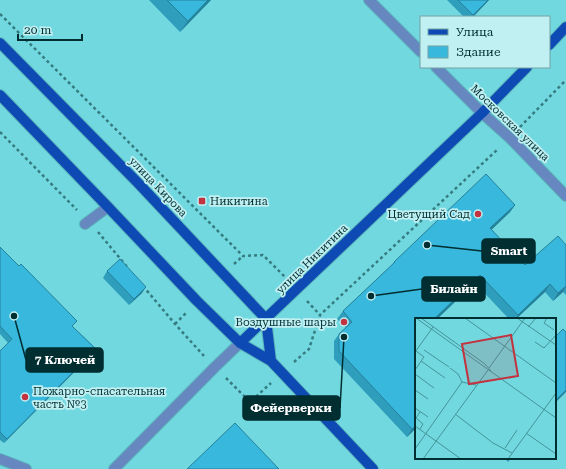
<svg xmlns="http://www.w3.org/2000/svg" width="566" height="469" font-family="'Roboto Serif',serif">
<style>
.lines{fill:none;stroke-linecap:round;stroke-linejoin:round}
.minor-casing{stroke:#5bb6bc;stroke-width:12}
.major-casing{stroke:#5bb6bc;stroke-width:12}
.path{stroke:#357c81;stroke-width:2.5;stroke-dasharray:3 3;stroke-linecap:butt}
.minor{stroke:#6787c0;stroke-width:10}
.major{stroke:#0e4ab4;stroke-width:10}
.wall{fill:#2f9ebd}
.shaded-wall{fill:#26819a}
.building{fill:#37b8dc;stroke:#26819a}
.poi-dot{fill:#c3333f;stroke:#c1f0f3;stroke-width:1.5}
.labels{text-anchor:middle;dominant-baseline:central;stroke-width:3.5;stroke-linejoin:round;paint-order:stroke}
.street-label{font-size:11px;fill:#002e31;stroke:#c1f0f3}
.poi-label{font-size:11px;fill:#002e31;stroke:#c1f0f3;text-anchor:start}
.inset-road{fill:none;stroke:#449499;stroke-width:1}
.view{fill:#c3333f;fill-opacity:0.15;stroke:#c3333f;stroke-width:2}
.inset-edge{fill:none;stroke:#002e31;stroke-width:2}
.leader{fill:none;stroke:#002e31;stroke-width:1.5}
.callout-dot{fill:#002e31;stroke:#c1f0f3;stroke-width:1.5}
.callout{fill:#002e31;stroke:#002e31;stroke-width:1.5}
.callout-label{font-size:12px;text-anchor:middle;font-weight:bold;fill:#fff}
</style>
<rect width="100%" height="100%" fill="#72d8df"/>
<g class="lines">
<defs>
<path id="minor" d="M 369,0 L 421,52
M 436,67 L 482,113 L 510,138 L 566,196
M 85,224 L 108,207
M 0,459 L 26,469
M 114,469 L 215,367 L 240,343"/>
<path id="major" d="M 0,43 L 138,183 L 266,319 L 271,361
M 549,45 L 566,27
M 0,95 L 108,207 L 197,301 L 240,343 L 271,361 L 373,469
M 240,343 L 482,113 L 527,67"/>
</defs>
<!-- minor casing -->
<use href="#minor" class="minor-casing"/>
<!-- major casing -->
<use href="#major" class="major-casing"/>
<!-- path -->
<path class="path" d="M 0,14 L 243,256 L 263,255 L 286,278
M 520,127 L 566,80
M 0,132 L 77,210
M 98,232 L 128,268
M 234,264 L 243,256
M 143,286 L 175,324 L 204,356
M 307,301 L 320,315
M 175,324 L 186,313
M 294,362 L 309,349 L 320,315 L 498,149
M 226,378 L 250,402 L 271,383"/>
<!-- minor -->
<use href="#minor" class="minor"/>
<!-- major -->
<use href="#major" class="major"/>
</g>
<!-- wall -->
<path class="wall" d="M 149,0 L 211,0 L 180,32 Z
M 447,0 L 489,0 L 473,17 L 464,17 Z
M 515,205 L 510,212 L 491,230 L 525,265 L 566,245 L 566,295 L 563,292 L 553,301 L 545,292 L 516,319 L 509,319 L 475,283 L 437,319 L 416,319 L 416,428 L 407,437 L 334,359 L 334,341 L 339,334 L 346,328 L 337,319 L 343,311 L 391,266 L 394,262 Z
M 0,247 L 73,325 L 72,326 L 96,349 L 92,354 L 4,443 L 0,440 L 0,351 L 8,343 L 0,334 Z
M 107,271 L 142,293 L 129,305 L 103,278 Z
M 504,458 L 512,458 L 508,462 Z"/>
<!-- shaded-wall -->
<path class="shaded-wall" d="M 208,0 L 211,0 L 180,32 L 188,21 Z
M 488,0 L 489,0 L 473,17 L 472,17 Z
M 515,205 L 510,212 L 485,236 L 490,228 Z
M 480,275 L 475,283 L 437,319 L 434,319 Z
M 550,284 L 545,292 L 516,319 L 515,319 L 518,315 Z
M 566,286 L 566,287 L 563,292 L 553,301 L 558,293 Z
M 146,287 L 142,293 L 129,305 L 134,299 Z
M 96,349 L 92,354 L 4,443 L 7,439 Z
M 566,390 L 566,392 L 555,403 L 555,401 Z
M 416,426 L 416,428 L 407,437 L 412,429 Z"/>
<!-- building -->
<path class="building" d="M 167,0 L 208,0 L 188,21 Z
M 458,0 L 488,0 L 473,15 Z
M 486,174 L 515,205 L 490,228 L 525,265 L 558,236 L 566,245 L 566,286 L 558,293 L 550,284 L 518,315 L 480,275 L 434,319 L 416,319 L 416,426 L 412,429 L 339,351 L 339,334 L 352,322 L 343,311 L 395,262 L 394,262 Z
M 0,247 L 19,266 L 21,264 L 77,321 L 72,326 L 96,349 L 7,439 L 0,432 L 0,351 L 12,339 L 0,326 Z
M 120,259 L 146,287 L 134,299 L 107,271 Z
M 563,329 L 566,332 L 566,390 L 555,401 L 555,337 Z
M 555,409 L 557,412 L 555,414 Z
M 235,423 L 279,469 L 187,469 Z"/>
<!-- markers -->
<g class="poi-dot">
<rect x="198" y="197" width="8" height="8" rx="2"/>
<circle cx="478" cy="214" r="4"/>
<circle cx="344" cy="322" r="4"/>
<circle cx="25" cy="397" r="4"/>
</g>
<g class="labels">
<!-- street labels -->
<g class="street-label">
<text transform="translate(510 123) rotate(44)">Московская улица</text>
<text transform="translate(158 187) rotate(46)">улица Кирова</text>
<text transform="translate(312 259) rotate(-44)">улица Никитина</text>
</g>
<!-- poi labels -->
<g class="poi-label">
<text x="210" y="201">Никитина</text>
<text x="470" y="214" text-anchor="end">Цветущий Сад</text>
<text x="336" y="322" text-anchor="end">Воздушные шары</text>
<text x="33" y="391">Пожарно-спасательная<tspan x="33" dy="13">часть №3</tspan></text>
</g>
</g>
<!-- overview -->
<g transform="translate(415 318)">
<rect width="141" height="141" fill="#72d8df"/>
<path class="inset-road" d="M 1,0 L 141,100M 6,0 L 70,46 L 76,53M 50,0 L 141,65M 102,0 L 141,27M 132,0 L 129,5 L 139,12M 113,9 L 121,0M 120,24 L 129,30 L 141,17M 9,32 L 34,49M 0,34 L 18,9M 6,43 L 30,60M 35,50 L 43,56 L 47,64 L 61,67M 74,50 L 110,0M 0,52 L 9,39 L 1,33M 0,56 L 19,70M 0,72 L 13,81M 0,90 L 13,99M 40,96 L 78,125 L 97,135M 0,108 L 46,141M 5,111 L 8,106 L 1,100 L 5,94M 111,115 L 141,136M 90,130 L 102,112M 0,131 L 47,64M 8,141 L 73,52M 93,141 L 141,75"/>
<path class="view" d="M 96,17 L 103,58 L 54,66 L 47,26 Z"/>
<rect width="141" height="141" class="inset-edge"/>
</g>
<!-- callouts -->
<path class="leader" d="M427 245L482 251M371 296L422 289M14 316L26 360M344 337L340 408"/>
<g class="callout-dot">
<circle cx="427" cy="245" r="4"/>
<circle cx="371" cy="296" r="4"/>
<circle cx="14" cy="316" r="4"/>
<circle cx="344" cy="337" r="4"/>
</g>
<g class="callout">
<rect x="482" y="239" width="53" height="24" rx="4"/>
<rect x="422" y="277" width="63" height="24" rx="4"/>
<rect x="26" y="348" width="77" height="24" rx="4"/>
<rect x="243" y="396" width="97" height="24" rx="4"/>
</g>
<g class="callout-label">
<text x="509" y="255">Smart</text>
<text x="454" y="293">Билайн</text>
<text x="65" y="364">7 Ключей</text>
<text x="291" y="412">Фейерверки</text>
</g>
<!-- legend -->
<rect x="420" y="16" width="130" height="52" fill="#c1f0f3" stroke="#74a2a5"/>
<rect x="428" y="29" width="20" height="6" fill="#0e4ab4" stroke="#74a2a5"/>
<text x="456" y="36" font-size="12" fill="#002e31">Улица</text>
<rect x="428" y="46" width="20" height="12" fill="#37b8dc" stroke="#74a2a5"/>
<text x="456" y="56" font-size="12" fill="#002e31">Здание</text>
<!-- scale -->
<path d="M18 34v6h64v-6" fill="none" stroke="#002e31" stroke-width="2"/>
<text x="24" y="34" font-size="12" fill="#002e31" stroke="#c1f0f3" stroke-width="3" paint-order="stroke">20 m</text>
</svg>
